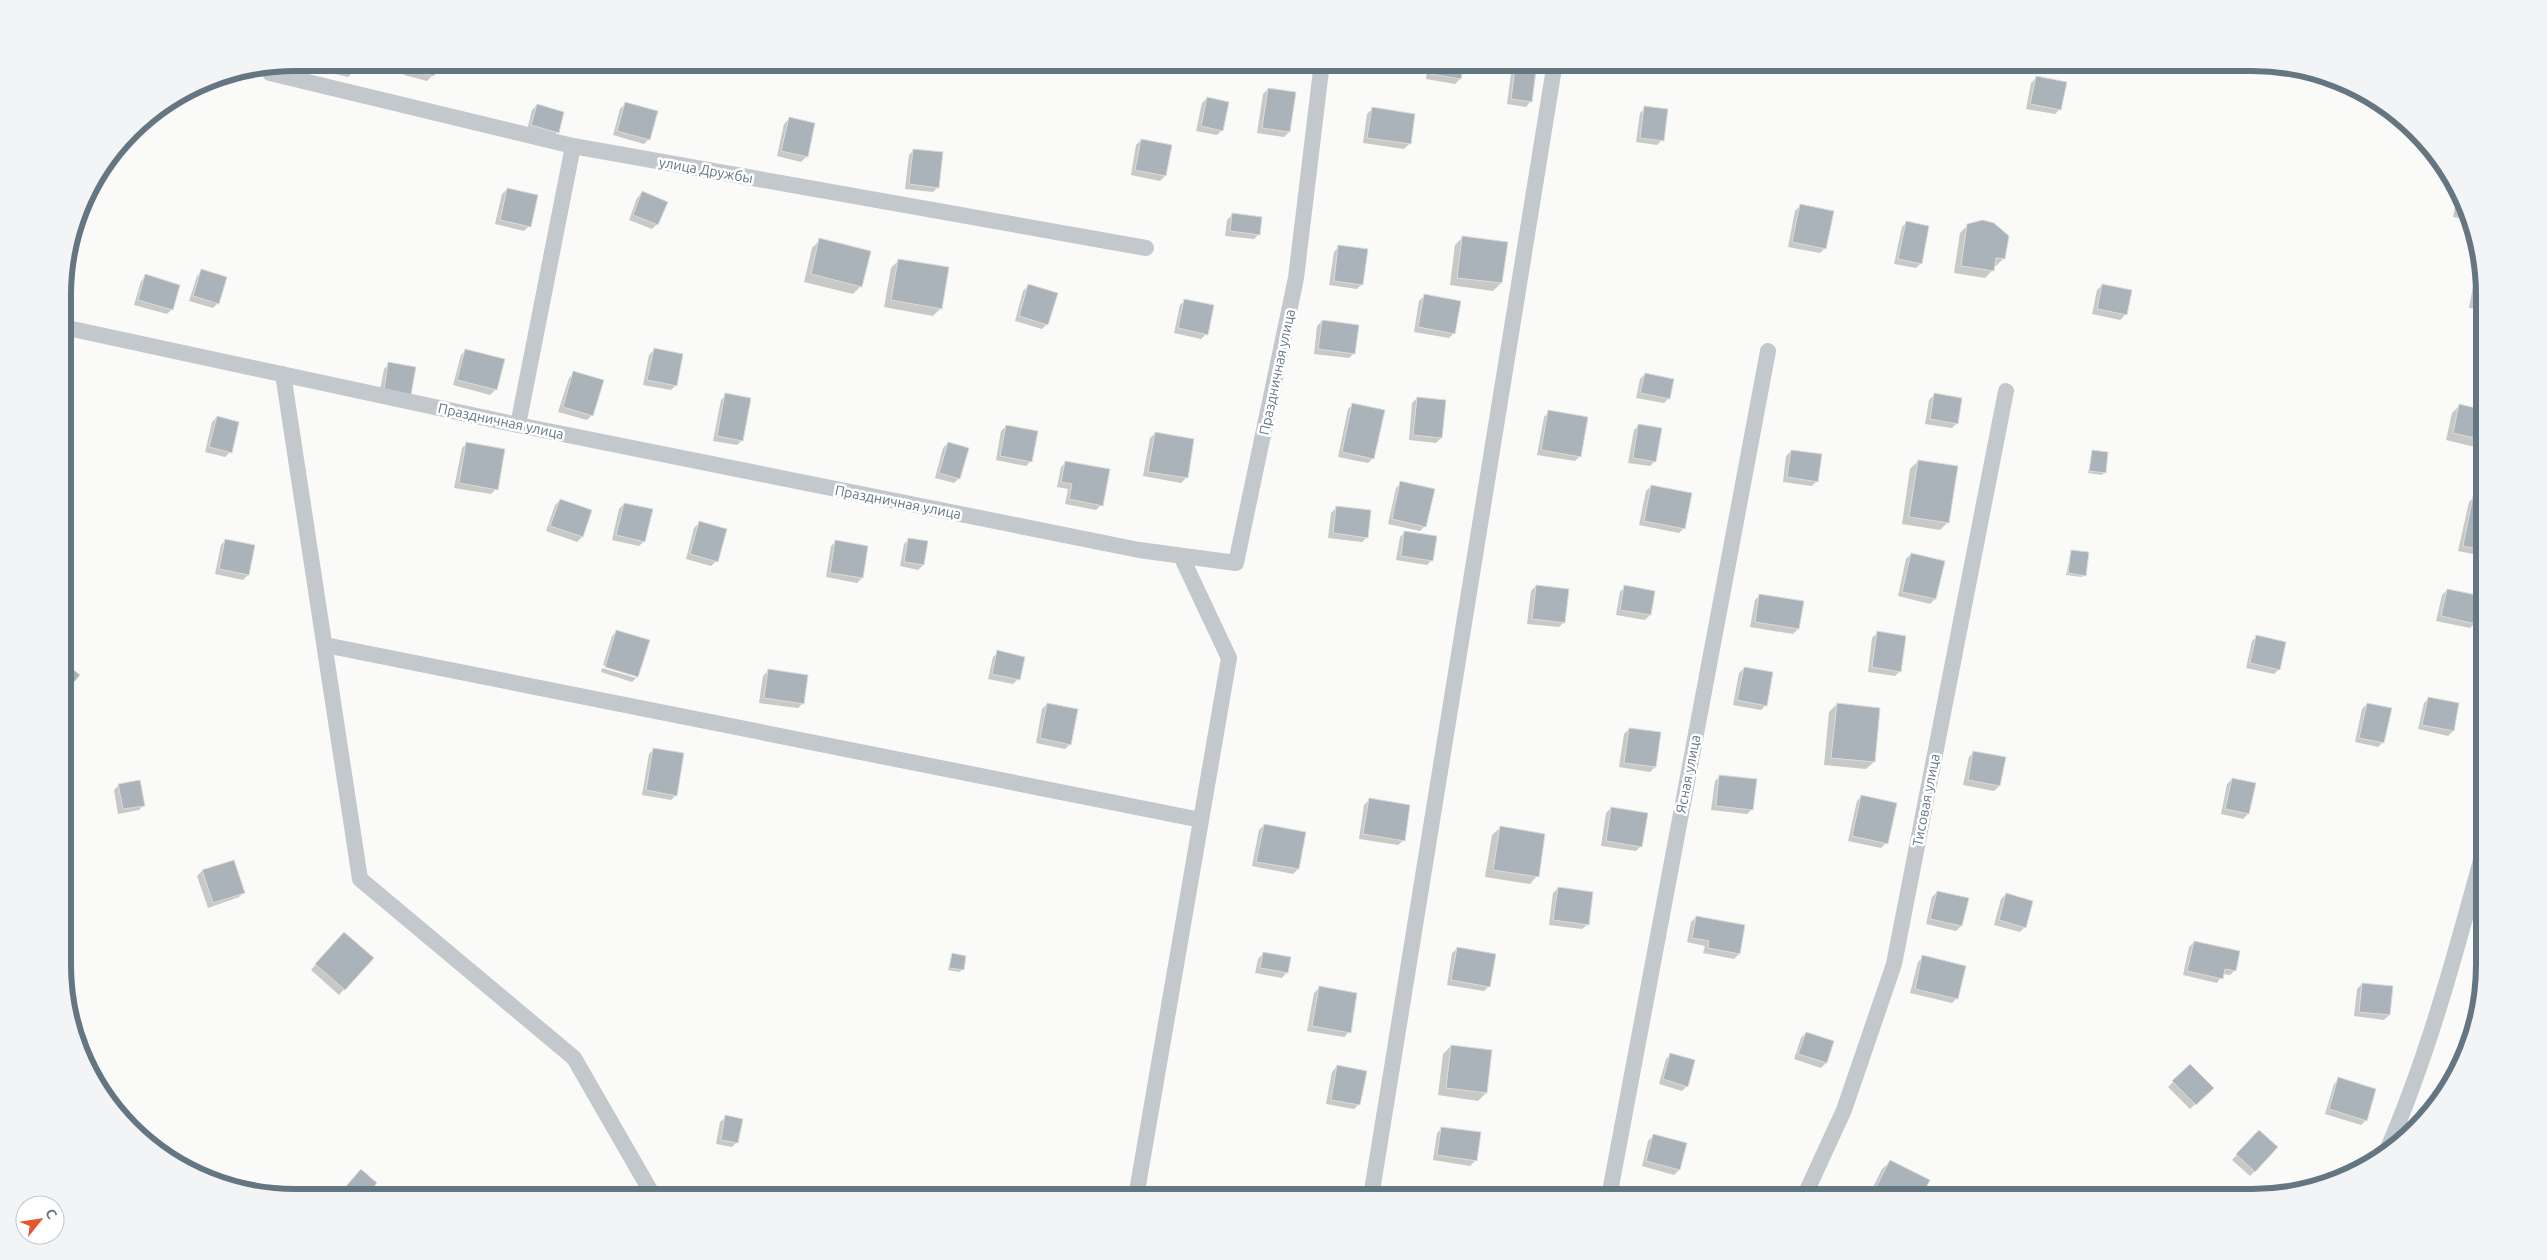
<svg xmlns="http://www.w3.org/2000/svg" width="2547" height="1260" font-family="Ubuntu,sans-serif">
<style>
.shadow{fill:#0003;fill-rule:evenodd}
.building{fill:#aab3b9;stroke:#dcdcda}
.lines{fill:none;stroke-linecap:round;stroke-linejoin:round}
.street{stroke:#c3c8cc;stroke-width:16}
.labels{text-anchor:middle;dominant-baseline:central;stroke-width:5;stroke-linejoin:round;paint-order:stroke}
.street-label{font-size:14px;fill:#657683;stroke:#fff}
.rim{fill:none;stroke:#657683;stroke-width:6}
</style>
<rect width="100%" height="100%" fill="#fafaf8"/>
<!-- shadow -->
<path class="shadow" d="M 317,62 L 355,62 L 353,72 L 348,77 L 315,69 Z
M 407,62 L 435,62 L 432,76 L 427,81 L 404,75 Z
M 1428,62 L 1462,62 L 1460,79 L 1455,84 L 1426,79 Z
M 1516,69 L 1531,101 L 1526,107 L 1507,104 L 1511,74 Z
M 2036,78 L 2060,109 L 2055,114 L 2026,109 L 2031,83 Z
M 1268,89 L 1289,132 L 1284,137 L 1257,133 L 1263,94 Z
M 1207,98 L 1222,130 L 1217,135 L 1196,131 L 1202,103 Z
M 625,104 L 649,139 L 644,144 L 613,135 L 620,109 Z
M 537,105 L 557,132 L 552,137 L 527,130 L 532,110 Z
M 1645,108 L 1662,140 L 1657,145 L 1636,142 L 1640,113 Z
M 1372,109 L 1414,115 L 1409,144 L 1404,149 L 1363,143 L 1367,114 Z
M 789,119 L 814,124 L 806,157 L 801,162 L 777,156 L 784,124 Z
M 1141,140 L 1165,176 L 1160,181 L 1131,175 L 1136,145 Z
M 914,150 L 938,187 L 933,192 L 905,189 L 909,155 Z
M 507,189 L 529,226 L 524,231 L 495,224 L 502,194 Z
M 2458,191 L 2467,206 L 2471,220 L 2453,217 Z
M 642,193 L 657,224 L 652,229 L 629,220 L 637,198 Z
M 1800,206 L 1825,248 L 1820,253 L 1788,247 L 1795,211 Z
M 1232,215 L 1259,234 L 1254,239 L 1225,236 L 1227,220 Z
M 1907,222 L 1921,263 L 1916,268 L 1894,264 L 1902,227 Z
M 1968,225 L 2004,258 L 1996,266 L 1993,266 L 1993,270 L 1985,278 L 1954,273 L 1960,233 ZM 1999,257 L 1999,259 L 1990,258 Z
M 1463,237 L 1501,283 L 1493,291 L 1450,285 L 1455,245 Z
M 820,240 L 861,286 L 853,294 L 804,282 L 812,248 Z
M 1339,246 L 1362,284 L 1357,289 L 1329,285 L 1334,252 Z
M 899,260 L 941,308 L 933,316 L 884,307 L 891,268 Z
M 2482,264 L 2483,265 L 2483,310 L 2469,308 L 2476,270 Z
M 202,271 L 218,303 L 213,308 L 189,301 L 197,276 Z
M 146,276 L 172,309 L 167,314 L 134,305 L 141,281 Z
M 2102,285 L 2130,291 L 2125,315 L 2120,320 L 2092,314 L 2097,290 Z
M 1028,286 L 1047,324 L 1042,329 L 1015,321 L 1023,291 Z
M 1424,296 L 1454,333 L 1449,338 L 1414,332 L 1419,301 Z
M 1185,300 L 1206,334 L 1201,339 L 1174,333 L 1180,305 Z
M 1322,321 L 1354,353 L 1349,358 L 1314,354 L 1317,326 Z
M 466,350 L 495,390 L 490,395 L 453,385 L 461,355 Z
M 654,350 L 676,385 L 671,390 L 643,385 L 649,355 Z
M 389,364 L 414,368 L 379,395 L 384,369 Z
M 574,373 L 592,415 L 587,420 L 558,412 L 569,378 Z
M 1645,374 L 1669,398 L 1664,403 L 1636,398 L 1640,379 Z
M 726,395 L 742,440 L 737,445 L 713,441 L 721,400 Z
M 1934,395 L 1957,423 L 1952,428 L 1925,424 L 1929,400 Z
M 1417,398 L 1445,401 L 1441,438 L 1436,443 L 1409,440 L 1412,403 Z
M 2483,400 L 2483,449 L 2446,440 L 2452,413 L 2460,405 L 2475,409 Z
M 1353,404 L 1373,458 L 1368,463 L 1338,457 L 1348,409 Z
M 1549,412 L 1580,456 L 1575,461 L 1537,455 L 1544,417 Z
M 217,417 L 230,452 L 225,457 L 205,452 L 212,422 Z
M 1639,425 L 1655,461 L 1650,466 L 1628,463 L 1634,430 Z
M 1006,426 L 1031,461 L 1026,466 L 996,460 L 1001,431 Z
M 1155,433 L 1193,440 L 1186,478 L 1181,483 L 1143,476 L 1150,438 Z
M 467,443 L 496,489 L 491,494 L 454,488 L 462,448 Z
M 948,443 L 959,478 L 954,483 L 935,478 L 943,448 Z
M 1791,451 L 1817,481 L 1812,486 L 1783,482 L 1786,456 Z
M 2093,452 L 2104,473 L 2102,475 L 2088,473 Z
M 1918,461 L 1948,522 L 1940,530 L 1902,524 L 1910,469 Z
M 1066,462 L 1101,505 L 1096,510 L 1065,504 L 1068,489 L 1057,487 L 1061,467 Z
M 1401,483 L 1425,526 L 1420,531 L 1388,524 L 1396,488 Z
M 1651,486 L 1684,528 L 1679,533 L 1639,525 L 1646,491 Z
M 2474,497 L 2483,499 L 2483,556 L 2458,551 L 2469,502 Z
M 560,500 L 591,511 L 582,537 L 577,542 L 546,531 L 555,505 Z
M 624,504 L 644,541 L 639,546 L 612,540 L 619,509 Z
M 1336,508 L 1367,537 L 1362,542 L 1328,538 L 1331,513 Z
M 699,523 L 716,561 L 711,566 L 686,559 L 694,528 Z
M 1405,532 L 1432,560 L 1427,565 L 1396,560 L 1400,537 Z
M 909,539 L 923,565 L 918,570 L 900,566 L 904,544 Z
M 226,540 L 248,575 L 243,580 L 215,574 L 221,545 Z
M 836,541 L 862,578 L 857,583 L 826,577 L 831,546 Z
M 2071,552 L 2084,575 L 2082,577 L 2066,575 Z
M 1911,554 L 1943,561 L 1935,599 L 1930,604 L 1898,596 L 1906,559 Z
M 1536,586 L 1564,622 L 1559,627 L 1527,624 L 1531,591 Z
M 1625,587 L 1650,615 L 1645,620 L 1616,615 L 1620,592 Z
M 2447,590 L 2475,623 L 2470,628 L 2436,621 L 2442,595 Z
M 1760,595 L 1802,602 L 1798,629 L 1793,634 L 1750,627 L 1755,600 Z
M 617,631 L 637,677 L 632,682 L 601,672 L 602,668 L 636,678 L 636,675 L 603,665 L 612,636 Z
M 1877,633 L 1900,671 L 1895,676 L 1868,672 L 1872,638 Z
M 2257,636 L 2279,669 L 2274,674 L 2246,668 L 2252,641 Z
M 998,652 L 1018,679 L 1013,684 L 988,679 L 993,657 Z
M 1744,668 L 1766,705 L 1761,710 L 1733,705 L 1739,673 Z
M 768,671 L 803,703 L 798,708 L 759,703 L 763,676 Z
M 2429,698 L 2453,731 L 2448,736 L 2418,729 L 2424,703 Z
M 1047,704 L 1070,744 L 1065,749 L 1036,743 L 1042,709 Z
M 1837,704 L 1874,762 L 1866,769 L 1824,765 L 1829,712 Z
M 2367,704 L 2383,742 L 2378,747 L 2355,742 L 2362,709 Z
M 1629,729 L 1655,767 L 1650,772 L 1619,767 L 1624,734 Z
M 654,749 L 676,795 L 671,800 L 642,795 L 649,754 Z
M 1974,752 L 2005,758 L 1999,786 L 1994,791 L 1963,785 L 1969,757 Z
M 1720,776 L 1752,809 L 1747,814 L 1711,810 L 1715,781 Z
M 2232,779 L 2248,814 L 2243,819 L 2221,814 L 2227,784 Z
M 119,785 L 144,805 L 139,810 L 118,814 L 114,790 Z
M 1862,796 L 1886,843 L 1881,848 L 1848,841 L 1857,801 Z
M 1369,800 L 1404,840 L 1398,845 L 1359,839 L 1364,805 Z
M 1611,808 L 1641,846 L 1636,851 L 1601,846 L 1606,813 Z
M 1264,825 L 1298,869 L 1293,874 L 1252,866 L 1259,830 Z
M 1500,828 L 1537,876 L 1530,884 L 1485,877 L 1492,835 Z
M 202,871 L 244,892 L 239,897 L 208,908 L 197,876 Z
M 1558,888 L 1588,924 L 1582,929 L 1549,925 L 1553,893 Z
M 1937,892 L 1961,926 L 1956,931 L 1926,924 L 1932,897 Z
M 2006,894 L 2025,927 L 2020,932 L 1994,925 L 2001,899 Z
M 1696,917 L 1739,954 L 1734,959 L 1703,953 L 1705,946 L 1687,942 L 1691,922 Z
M 339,938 L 372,958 L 339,995 L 311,970 Z
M 2194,942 L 2235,970 L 2230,975 L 2223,974 L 2217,983 L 2183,975 L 2189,947 Z
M 1458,948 L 1489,986 L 1484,991 L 1447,985 L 1452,953 Z
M 1263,954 L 1287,972 L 1282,978 L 1255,973 L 1258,959 Z
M 952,955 L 962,969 L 960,972 L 948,970 Z
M 1923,957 L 1957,998 L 1952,1003 L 1910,993 L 1918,962 Z
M 2362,984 L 2389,1015 L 2384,1020 L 2354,1016 L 2357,989 Z
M 1319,988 L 1349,1032 L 1344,1037 L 1307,1031 L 1314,993 Z
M 1806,1033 L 1826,1063 L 1821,1068 L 1794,1059 L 1801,1038 Z
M 1451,1046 L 1486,1093 L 1478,1101 L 1438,1095 L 1443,1054 Z
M 1671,1054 L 1687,1086 L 1682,1091 L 1659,1084 L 1666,1059 Z
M 2190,1065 L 2212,1088 L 2190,1109 L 2168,1087 Z
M 1337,1066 L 1359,1104 L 1354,1109 L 1326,1104 L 1332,1072 Z
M 2339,1079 L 2366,1120 L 2361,1125 L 2325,1114 L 2334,1084 Z
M 726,1117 L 737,1142 L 732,1147 L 716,1144 L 720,1122 Z
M 1442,1128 L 1475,1161 L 1470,1166 L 1433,1160 L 1437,1133 Z
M 1653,1136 L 1679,1170 L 1674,1175 L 1642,1166 L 1648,1141 Z
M 2254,1136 L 2255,1171 L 2250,1176 L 2232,1160 Z
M 1890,1162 L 1928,1181 L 1920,1197 L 1868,1197 L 1882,1169 Z
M 357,1176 L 375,1183 L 363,1197 L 337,1197 Z"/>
<!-- building -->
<path class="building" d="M 320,62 L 356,62 L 354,73 L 320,65 Z
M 410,62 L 437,62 L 434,76 L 409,70 Z
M 1432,62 L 1464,62 L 1461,79 L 1430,74 Z
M 1515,68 L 1536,71 L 1532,102 L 1511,99 Z
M 2036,76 L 2067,82 L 2061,110 L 2030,104 Z
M 1268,88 L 1296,92 L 1290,132 L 1262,128 Z
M 1207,97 L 1229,102 L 1223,131 L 1201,126 Z
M 625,102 L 658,111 L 650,140 L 617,131 Z
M 537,104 L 564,112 L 559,133 L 531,125 Z
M 1644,106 L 1668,109 L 1664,141 L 1640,138 Z
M 1372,107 L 1415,114 L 1411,144 L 1367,138 Z
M 789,117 L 815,123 L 808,157 L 781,151 Z
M 1141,139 L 1172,145 L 1166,176 L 1135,170 Z
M 913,149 L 943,152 L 939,188 L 909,184 Z
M 507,188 L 538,195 L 531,227 L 500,220 Z
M 642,191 L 668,202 L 658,225 L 633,215 Z
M 2461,196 L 2467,206 L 2469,214 L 2458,212 Z
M 1800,204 L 1834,211 L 1826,249 L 1792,242 Z
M 1232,213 L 1262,217 L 1260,235 L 1230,231 Z
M 1983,220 L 1994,223 L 2009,236 L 2005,259 L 1996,258 L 1994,271 L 1961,266 L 1967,224 Z
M 1906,221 L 1929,226 L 1922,264 L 1898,259 Z
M 1462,236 L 1508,242 L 1502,283 L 1457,278 Z
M 819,238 L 871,251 L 862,287 L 811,274 Z
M 1338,245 L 1368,249 L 1363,285 L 1334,281 Z
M 898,259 L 949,267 L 942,309 L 891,300 Z
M 2482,264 L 2483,265 L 2483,301 L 2476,300 Z
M 201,269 L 227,277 L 219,304 L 193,296 Z
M 145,274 L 180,285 L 173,310 L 138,300 Z
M 1028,284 L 1058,293 L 1048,325 L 1019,316 Z
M 2102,284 L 2132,290 L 2127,315 L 2097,309 Z
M 1424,294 L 1461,301 L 1455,334 L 1418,327 Z
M 1184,299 L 1214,305 L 1208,335 L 1178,328 Z
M 1322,320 L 1359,325 L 1355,354 L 1318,349 Z
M 654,348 L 683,354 L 677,386 L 647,380 Z
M 465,349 L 505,359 L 497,390 L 457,380 Z
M 388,362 L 416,367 L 411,395 L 384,390 Z
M 573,371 L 604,380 L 593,416 L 563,407 Z
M 1645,373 L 1674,379 L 1670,399 L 1640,393 Z
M 725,393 L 751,398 L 743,441 L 717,436 Z
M 1934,393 L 1962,398 L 1958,424 L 1930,419 Z
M 1417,397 L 1446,400 L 1442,438 L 1413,435 Z
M 2483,398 L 2483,440 L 2453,433 L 2459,404 L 2480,409 Z
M 1352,403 L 1385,410 L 1374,459 L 1342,452 Z
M 1548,410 L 1588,417 L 1581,457 L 1541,450 Z
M 217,416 L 239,422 L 232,453 L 209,447 Z
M 1638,424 L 1662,428 L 1656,462 L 1633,458 Z
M 1006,425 L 1038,431 L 1032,462 L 1000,456 Z
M 1155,432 L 1194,439 L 1188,478 L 1148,472 Z
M 466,442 L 505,449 L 498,490 L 459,483 Z
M 948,442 L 969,448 L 960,479 L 939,473 Z
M 1791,450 L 1822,454 L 1818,482 L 1787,477 Z
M 2092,450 L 2108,452 L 2106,473 L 2089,471 Z
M 1918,460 L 1958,466 L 1949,523 L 1909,517 Z
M 1065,461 L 1110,469 L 1103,506 L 1069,499 L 1072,484 L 1061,482 Z
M 1400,481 L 1435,489 L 1426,527 L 1392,519 Z
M 1651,485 L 1692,493 L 1685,529 L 1644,521 Z
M 2473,496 L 2483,498 L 2483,550 L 2463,546 Z
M 560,499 L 592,510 L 583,537 L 550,526 Z
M 624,503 L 653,509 L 645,542 L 616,535 Z
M 1336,506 L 1371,510 L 1368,538 L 1333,533 Z
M 699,521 L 727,529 L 718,562 L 690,554 Z
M 1404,531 L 1437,536 L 1433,561 L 1401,556 Z
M 908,538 L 928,541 L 924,565 L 904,562 Z
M 225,539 L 255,545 L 249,575 L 219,569 Z
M 835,540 L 868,546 L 863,578 L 830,573 Z
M 2071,550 L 2089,552 L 2086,576 L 2068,573 Z
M 1911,553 L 1945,561 L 1936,599 L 1902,592 Z
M 1536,585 L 1569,589 L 1565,623 L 1532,619 Z
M 1624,585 L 1655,591 L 1651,615 L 1620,610 Z
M 2447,589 L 2482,596 L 2476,624 L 2441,616 Z
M 1759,594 L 1804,601 L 1799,629 L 1755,622 Z
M 616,630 L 650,640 L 638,677 L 605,667 Z
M 1877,631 L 1906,636 L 1901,672 L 1872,667 Z
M 2256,635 L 2286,642 L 2280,670 L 2250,663 Z
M 997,650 L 1025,657 L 1020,680 L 992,674 Z
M 64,662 L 80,675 L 64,694 Z
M 1744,667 L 1773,672 L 1767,706 L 1737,700 Z
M 768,669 L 808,675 L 804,704 L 764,698 Z
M 2428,697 L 2459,703 L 2454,731 L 2422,725 Z
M 1047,703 L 1078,709 L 1071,745 L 1040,738 Z
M 1837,703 L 1880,708 L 1875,762 L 1831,758 Z
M 2367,703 L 2392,708 L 2384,743 L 2359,738 Z
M 1629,728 L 1661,732 L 1656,767 L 1624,763 Z
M 653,748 L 684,753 L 677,796 L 646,790 Z
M 1973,751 L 2006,757 L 2000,786 L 1968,780 Z
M 1719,775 L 1757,779 L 1753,810 L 1716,806 Z
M 2232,778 L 2256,783 L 2249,814 L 2225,809 Z
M 140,780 L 145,806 L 123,809 L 118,784 Z
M 1861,795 L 1897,803 L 1888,844 L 1852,836 Z
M 1369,798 L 1410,805 L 1405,841 L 1363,834 Z
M 1611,807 L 1648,813 L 1642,847 L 1606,841 Z
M 1264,824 L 1306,832 L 1299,869 L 1256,862 Z
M 1500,826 L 1545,834 L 1539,877 L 1493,870 Z
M 234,860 L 245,893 L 213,903 L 202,870 Z
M 64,872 L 67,872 L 68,923 L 64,923 Z
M 1558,887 L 1593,892 L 1589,925 L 1553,920 Z
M 1937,891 L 1969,898 L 1962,926 L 1930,919 Z
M 2006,893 L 2033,901 L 2026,928 L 1999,920 Z
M 1696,916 L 1745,925 L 1740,954 L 1708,948 L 1709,941 L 1692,938 Z
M 344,932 L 374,958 L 345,990 L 315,964 Z
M 2194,941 L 2240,951 L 2236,971 L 2225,969 L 2223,979 L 2187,971 Z
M 1457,947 L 1496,954 L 1490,987 L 1451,980 Z
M 1263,952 L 1291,957 L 1288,973 L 1260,968 Z
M 952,953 L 966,956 L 964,970 L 949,968 Z
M 1922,955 L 1966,966 L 1958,999 L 1915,989 Z
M 2362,983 L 2393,986 L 2390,1015 L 2359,1012 Z
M 1319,986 L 1357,993 L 1351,1033 L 1312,1026 Z
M 1806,1032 L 1834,1041 L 1827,1063 L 1798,1054 Z
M 1451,1045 L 1492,1050 L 1487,1093 L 1446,1088 Z
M 1670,1053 L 1695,1060 L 1688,1087 L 1663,1079 Z
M 2190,1064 L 2214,1088 L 2196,1105 L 2172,1081 Z
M 1337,1065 L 1367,1071 L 1360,1105 L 1331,1100 Z
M 2338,1077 L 2376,1089 L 2367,1121 L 2329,1109 Z
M 725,1115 L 743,1119 L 738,1143 L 721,1140 Z
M 1441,1127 L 1481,1132 L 1477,1161 L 1437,1155 Z
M 2259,1130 L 2278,1147 L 2255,1172 L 2236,1154 Z
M 1653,1134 L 1687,1143 L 1680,1170 L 1646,1161 Z
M 1890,1160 L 1930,1180 L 1921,1197 L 1871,1197 Z
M 361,1169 L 377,1183 L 365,1197 L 347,1197 L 341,1192 Z"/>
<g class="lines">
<!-- street -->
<path class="street" d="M 270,73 L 573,146 L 1146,248
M 63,327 L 518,425 L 1139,550 L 1236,563 L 1296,278 L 1322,62
M 283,374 L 360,879 L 574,1058 L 654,1197
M 518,425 L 573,146
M 325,645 L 1201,820
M 2385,1155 C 2428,1057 2456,952 2484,849
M 1136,1197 L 1229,658 L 1181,556
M 1371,1197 L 1555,62
M 1609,1197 L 1768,351
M 1804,1197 L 1844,1110 L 1894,964 L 2006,391"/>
</g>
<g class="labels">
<!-- street labels -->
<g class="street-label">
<text transform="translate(706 170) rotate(10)">улица Дружбы</text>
<text transform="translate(1277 372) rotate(-78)">Праздничная улица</text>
<text transform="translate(501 421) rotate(12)">Праздничная улица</text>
<text transform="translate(898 502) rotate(11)">Праздничная улица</text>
<text transform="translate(1688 774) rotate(-79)">Ясная улица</text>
<text transform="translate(1926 800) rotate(-79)">Тисовая улица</text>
</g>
</g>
<!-- crop -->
<path d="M0 0H2547V1260H0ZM295 71H2252A224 224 0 0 1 2476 295V965A224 224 0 0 1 2252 1189H295A224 224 0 0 1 71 965V295A224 224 0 0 1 295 71Z" fill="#f3f4f5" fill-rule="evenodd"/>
<path class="rim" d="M295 71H2252A224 224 0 0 1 2476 295V965A224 224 0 0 1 2252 1189H295A224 224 0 0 1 71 965V295A224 224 0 0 1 295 71Z"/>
<!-- north arrow -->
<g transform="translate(40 1220) rotate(60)"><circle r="24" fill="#ffffff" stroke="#c1c8cd"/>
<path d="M0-4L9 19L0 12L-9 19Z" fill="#e4572e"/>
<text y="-8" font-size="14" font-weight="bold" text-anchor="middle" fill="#657683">С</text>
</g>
</svg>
